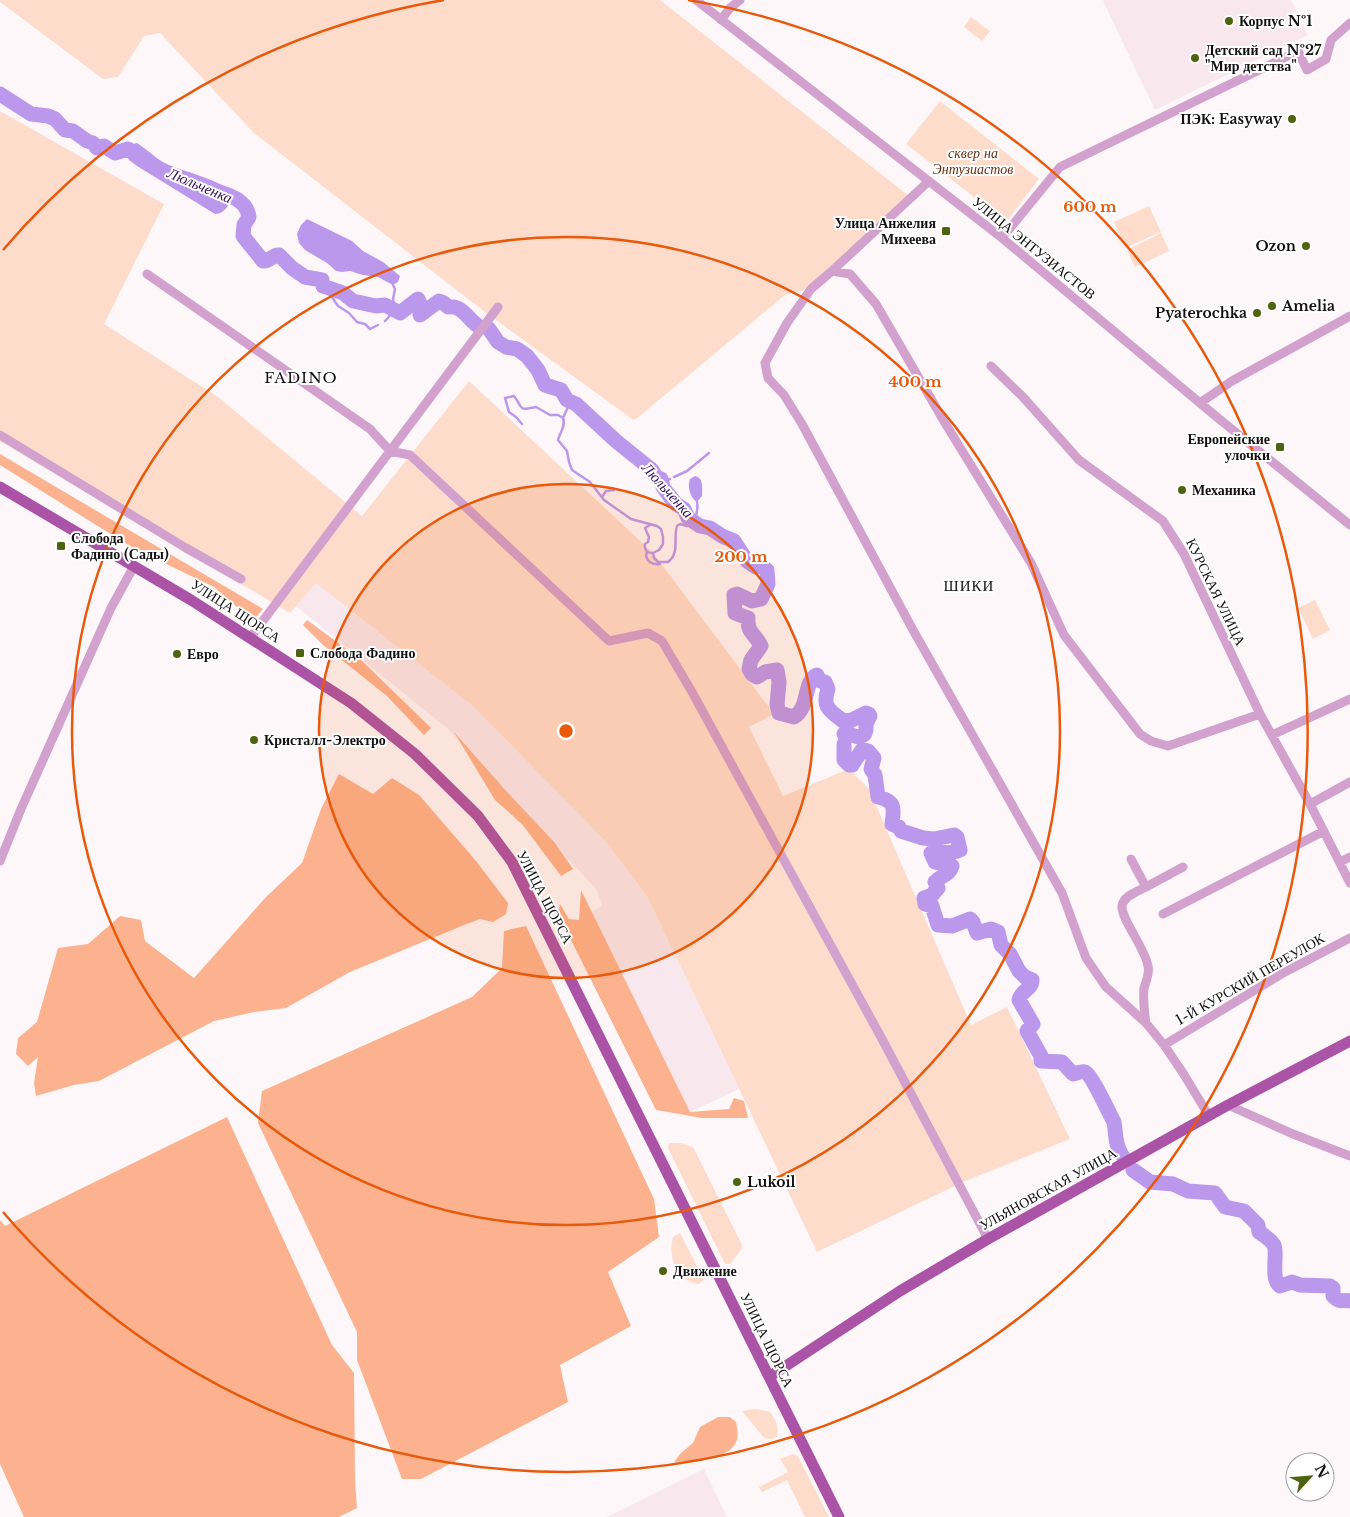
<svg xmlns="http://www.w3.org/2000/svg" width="1350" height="1517" font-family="'Libre Baskerville',serif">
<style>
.built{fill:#f8e8ed}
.green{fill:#fddccc}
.forest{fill:#fcb28e}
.water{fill:#bc98ec}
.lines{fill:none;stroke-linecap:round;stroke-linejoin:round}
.stream{stroke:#bc98ec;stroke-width:2.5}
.river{stroke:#bc98ec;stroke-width:15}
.minor{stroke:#d2a1ce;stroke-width:9}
.major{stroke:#ab53a7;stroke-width:11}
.ring{fill:none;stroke:#e8590c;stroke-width:2.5}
.poi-dot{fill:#4d630f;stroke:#fff;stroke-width:2}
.labels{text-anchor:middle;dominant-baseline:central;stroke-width:4;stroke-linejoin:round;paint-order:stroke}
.poi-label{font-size:14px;font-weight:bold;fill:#121011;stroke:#fff;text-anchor:start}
.park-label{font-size:14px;font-style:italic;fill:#682f0f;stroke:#fff}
.street-label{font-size:14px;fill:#121011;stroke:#fff}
.water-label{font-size:15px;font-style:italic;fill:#38105a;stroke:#fff}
.neighbourhood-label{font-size:15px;letter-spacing:1px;fill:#121011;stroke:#fff}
.centre{fill:#e8590c;stroke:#fff;stroke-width:2.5}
.ring-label{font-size:15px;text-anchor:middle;font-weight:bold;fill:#e8590c;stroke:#fff;stroke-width:4;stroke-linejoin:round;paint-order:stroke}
</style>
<rect width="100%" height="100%" fill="#fef7f9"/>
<!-- built -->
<path class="built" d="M 1105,0 L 1291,0 L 1308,35 L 1155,110 L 1103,1 Z
M 316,582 L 473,706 L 607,843 L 647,896 L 739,1089 L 688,1113 L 589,913 L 602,906 L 597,890 L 448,729 L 296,606 Z
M 704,1469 L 727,1517 L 607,1517 Z"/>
<!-- green -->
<path class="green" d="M 0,0 L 660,0 L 909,196 L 844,256 L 804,290 L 785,295 L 636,419 L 632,419 L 485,312 L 254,133 L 160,33 L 144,36 L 118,77 L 103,79 L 0,2 Z
M 971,17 L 990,31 L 982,41 L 964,27 Z
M 940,101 L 1039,179 L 1006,222 L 906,144 Z
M 0,111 L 164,204 L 104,324 L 218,397 L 362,516 L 469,381 L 653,553 L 774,714 L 749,727 L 783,796 L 849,769 L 869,789 L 971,1025 L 1007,1007 L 1070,1139 L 963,1182 L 817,1252 L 647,896 L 607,843 L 473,706 L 316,583 L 290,613 L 0,441 Z
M 1149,206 L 1161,232 L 1125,248 L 1114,222 Z
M 1161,233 L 1169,251 L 1135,267 L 1127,250 Z
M 1315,600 L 1330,630 L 1313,639 L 1298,608 Z
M 670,1143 L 681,1143 L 693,1147 L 742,1245 L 742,1249 L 730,1264 L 725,1264 L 668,1148 L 668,1145 Z
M 680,1233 L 704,1280 L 699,1284 C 675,1281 668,1257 673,1237 Z
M 756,1409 L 770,1412 C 776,1420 779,1427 777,1437 L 772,1439 L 764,1438 L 742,1411 Z
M 793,1454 L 798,1456 L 829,1517 L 805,1517 L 787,1480 L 762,1492 L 759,1487 L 788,1472 L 780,1459 Z"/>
<!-- forest -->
<path class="forest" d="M 0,454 L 263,609 L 253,621 L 214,587 L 133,548 L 0,465 Z
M 307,620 L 360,659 L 431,728 L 424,735 L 387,696 L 323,645 L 303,625 Z
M 454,732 L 508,793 L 555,843 L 573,869 L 561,876 L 522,824 L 495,800 Z
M 339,774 L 373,794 L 392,778 L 419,795 L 476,861 L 508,903 L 506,914 L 493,922 L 480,919 L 464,925 L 350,972 L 286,1008 L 254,1012 L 214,1021 L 99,1081 L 74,1085 L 36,1096 L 34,1083 L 38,1057 L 28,1066 L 16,1054 L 18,1038 L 37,1022 L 58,948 L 88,944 L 120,916 L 141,920 L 145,941 L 194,978 L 266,897 L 302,863 L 321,809 Z
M 581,890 L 690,1112 L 729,1109 L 734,1098 L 744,1101 L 748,1118 L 702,1118 L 656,1110 L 558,914 L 560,904 L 569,919 L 579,920 Z
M 526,926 L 654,1199 L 659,1237 L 608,1272 L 631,1326 L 560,1365 L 568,1402 L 421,1479 L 402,1479 L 357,1360 L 357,1332 L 258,1123 L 262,1091 L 472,997 L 502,968 L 504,931 Z
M 227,1117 L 332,1345 L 354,1373 L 355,1482 L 357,1508 L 339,1517 L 24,1517 L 0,1464 L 0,1220 L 5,1226 Z
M 718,1417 L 730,1417 L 736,1422 C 737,1428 739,1436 736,1442 C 729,1460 691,1461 674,1462 L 681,1453 L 693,1443 L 700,1427 Z"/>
<!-- water -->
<path class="water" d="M 137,143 C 148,150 157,160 169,165 C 185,172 223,180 232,194 C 231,203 225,214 215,214 L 137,166 L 129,160 L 126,155 C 127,149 131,144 137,143 Z
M 307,219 L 352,241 L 363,251 L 383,262 L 400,276 L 398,282 L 393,285 L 378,277 L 363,275 L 350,271 L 342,272 L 336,271 L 327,263 L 305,250 L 299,243 L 297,234 L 301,225 Z
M 695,476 C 704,478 702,488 702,496 L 697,502 C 690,498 687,486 690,479 Z"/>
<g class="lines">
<!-- stream -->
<path class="stream" d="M 325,287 L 338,306 L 349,313 L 357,322 L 365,324 L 370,329 L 378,325
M 385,321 L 395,310 L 393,299 L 395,289 L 393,285
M 563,418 C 566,425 560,433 558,440 L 567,451 L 569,462 L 572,470 L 590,482 L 604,500 L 631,519 L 657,526 L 661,529 L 663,537 L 663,544 L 659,550 L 653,553 L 654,558 L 658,562 L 668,562 C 680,553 673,539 677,526 L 680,524 L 687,526 L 696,524 C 694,517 699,511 697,502
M 522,424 L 516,417 L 509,412 L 505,398 L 514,396 C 524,409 518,411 536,407 L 550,415 L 558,415 L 563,418 L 568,407 L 573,403
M 674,477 L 687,471 L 709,453
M 663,482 L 670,479
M 602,497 L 606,491 L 614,490
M 650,525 L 645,528 L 649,537 L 648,542 L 645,544 C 644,550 647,553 653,553
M 647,552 L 646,556 C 648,563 653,565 660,564"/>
<!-- river -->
<path class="river" d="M 0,94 L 31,114 L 48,116 L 55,119 L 65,130 L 73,131 L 87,141 L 93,143 L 97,148 L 104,146 L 115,153 L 128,149 L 146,159
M 214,190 C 229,195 247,200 249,217 L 244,225 L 243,236 L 263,261 C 270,262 273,254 279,255 L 292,268 L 305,277 L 322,280 L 323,286 L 343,293 L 353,301 L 376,306 L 385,305 L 400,313 L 418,299 L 421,306 L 420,315 L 439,301 L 444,303 L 448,307 C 462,305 467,318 477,325
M 489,329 L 498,342 L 506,347 L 517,349 L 527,356 L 538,370 L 545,385 L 561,390 L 567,400 L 576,404 L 616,441 L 652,470 L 656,477 L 661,479 L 663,487 L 668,494 L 676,504 L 684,509 L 688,518 L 700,526 L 710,528 L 722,536 L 734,541 L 747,561 L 756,567 L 762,566 L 767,570 L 768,584 L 761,599 L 752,601 L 737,594 L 734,595 L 735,613 L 748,618 C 747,634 756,634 761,646 L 751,660 L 749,669 L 752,674 L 757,677 L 765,672 L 777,670 L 779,682 L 777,705 L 779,713 L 794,717 C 810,707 803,681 817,675 L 820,681 L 825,682 L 828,689 C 822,707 829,710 843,721 L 852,720 L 866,713 L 869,714 L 870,716 L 866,724 L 866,730 L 864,735 L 858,737 L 846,733 L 844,734
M 844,744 L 844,760 L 849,765 L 852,765 L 862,750 L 868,751 L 874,758 L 871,769 L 875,775 L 878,797 C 896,801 894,809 892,824 L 899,827 L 901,831 L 923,838 L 934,839 L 954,835 L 957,837 L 960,850 C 949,855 942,851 931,853 L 935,862 L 948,864 L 952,866 C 949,876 941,875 935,882 L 938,888 L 932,895 L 924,898 L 925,904 L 932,906 L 938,925 L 952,926 L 970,919 L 973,922 L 977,933 L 991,929 L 998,932 L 1001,945 L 1010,954 L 1019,971 L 1025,977 L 1032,980 C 1032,990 1020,991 1019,1000 L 1033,1024 L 1027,1031 L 1041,1056 L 1041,1061 L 1062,1062 L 1073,1074 C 1077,1073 1082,1071 1085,1072 C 1092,1075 1109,1113 1114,1122 C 1116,1133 1115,1146 1122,1155
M 1133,1170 L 1150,1182 L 1173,1184 L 1188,1191 L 1215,1193 L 1225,1207 L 1244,1211 L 1258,1225 L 1259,1232 C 1265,1236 1270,1239 1274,1245 C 1278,1253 1270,1279 1280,1286 L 1292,1282 L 1300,1285 L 1330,1286 L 1333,1288 L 1333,1296 C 1341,1304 1341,1299 1350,1301"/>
<!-- minor -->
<path class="minor" d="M 696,0 L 1002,238 L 1218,418 L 1350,525
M 721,20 L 730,8 L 740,0
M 1002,238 L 1060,167 L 1298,51 L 1307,70 L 1326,59 L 1331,40 L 1350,23
M 832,271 L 929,181
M 147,274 L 370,429 L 390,451 L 410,455 L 609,641 L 648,633 L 662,641 L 692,692 L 882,1039 L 988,1239
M 991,366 L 1023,397 L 1079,460 L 1163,521 L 1184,554 L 1260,714 L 1310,804 L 1350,883
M 1200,403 L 1232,381 L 1350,316
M 0,435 L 186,548 L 241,579
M 250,638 L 498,307
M 1272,735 L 1350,699
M 1310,804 L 1350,782
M 1131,859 L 1146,887 C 1138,891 1123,896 1122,906 C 1121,919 1145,948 1148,966 C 1150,973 1146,981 1144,988 C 1143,1000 1144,1011 1146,1023
M 0,861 L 21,809 L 111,608 L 134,566
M 1340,862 L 1350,857
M 1146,887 L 1183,867
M 1163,914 L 1324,831
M 1164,1045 L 1285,972 L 1350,938
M 1228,1105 L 1293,1134 L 1350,1156
M 1209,1116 L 1183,1073 L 1164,1045 L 1146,1023 L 1106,987 L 1086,958 L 1062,893 L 913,630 L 802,424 L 784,395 L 768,378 L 765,363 L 787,323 L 811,289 L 832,271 L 850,274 L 876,304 L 945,423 L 1031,563 L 1064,635 L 1140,734 L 1151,741 L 1168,746 L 1260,714"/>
<!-- major -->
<path class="major" d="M 0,487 L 191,600 L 351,703 L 415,754 L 478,816 L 512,862 L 839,1517
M 769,1377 L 900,1291 L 988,1239 L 1228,1105 L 1350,1041"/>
</g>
<!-- distance rings -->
<circle cx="566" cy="731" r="247" fill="#e8590c" fill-opacity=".12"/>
<g class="ring">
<circle cx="566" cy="731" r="247"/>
<circle cx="566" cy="731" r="494"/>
<path d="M3 250A741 741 0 0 1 444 0M688 0A741 741 0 1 1 3 1212"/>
</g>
<!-- markers -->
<g class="poi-dot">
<circle cx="1229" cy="21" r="5"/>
<circle cx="1195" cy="58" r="5"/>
<circle cx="1292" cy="119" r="5"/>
<rect x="941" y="226" width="10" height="10" rx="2.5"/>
<circle cx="1306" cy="246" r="5"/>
<circle cx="1272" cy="306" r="5"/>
<circle cx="1257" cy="313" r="5"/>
<rect x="1275" y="442" width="10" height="10" rx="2.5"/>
<circle cx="1182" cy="490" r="5"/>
<rect x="56" y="541" width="10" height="10" rx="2.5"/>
<rect x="295" y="648" width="10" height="10" rx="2.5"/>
<circle cx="177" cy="654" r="5"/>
<circle cx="254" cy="740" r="5"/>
<circle cx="737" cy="1182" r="5"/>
<circle cx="663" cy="1271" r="5"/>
</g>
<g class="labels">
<!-- poi labels -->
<g class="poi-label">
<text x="1239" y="21">Корпус №1</text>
<text x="1205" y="50">Детский сад №27<tspan x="1205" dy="16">"Мир детства"</tspan></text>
<text x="1282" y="119" text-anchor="end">ПЭК: Easyway</text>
<text x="936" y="223" text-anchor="end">Улица Анжелия<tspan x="936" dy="16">Михеева</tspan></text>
<text x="1296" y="246" text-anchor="end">Ozon</text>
<text x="1282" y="306">Amelia</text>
<text x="1247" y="313" text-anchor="end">Pyaterochka</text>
<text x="1270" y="439" text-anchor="end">Европейские<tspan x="1270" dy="16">улочки</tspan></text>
<text x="1192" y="490">Механика</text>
<text x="71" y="538">Слобода<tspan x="71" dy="16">Фадино (Сады)</tspan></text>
<text x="310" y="653">Слобода Фадино</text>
<text x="187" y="654">Евро</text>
<text x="264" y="740">Кристалл-Электро</text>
<text x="747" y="1182">Lukoil</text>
<text x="673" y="1271">Движение</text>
</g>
<!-- park labels -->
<g class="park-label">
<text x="973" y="153">сквер на<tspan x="973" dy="16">Энтузиастов</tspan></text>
</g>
<!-- street labels -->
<g class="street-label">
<text transform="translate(1034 248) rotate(39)">УЛИЦА ЭНТУЗИАСТОВ</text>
<text transform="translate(1216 592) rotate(64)">КУРСКАЯ УЛИЦА</text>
<text transform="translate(236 611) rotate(33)">УЛИЦА ЩОРСА</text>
<text transform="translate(545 897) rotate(62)">УЛИЦА ЩОРСА</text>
<text transform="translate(1250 979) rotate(-30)">1-Й КУРСКИЙ ПЕРЕУЛОК</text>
<text transform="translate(1048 1189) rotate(-29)">УЛЬЯНОВСКАЯ УЛИЦА</text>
<text transform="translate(767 1340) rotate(64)">УЛИЦА ЩОРСА</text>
</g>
<!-- water labels -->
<g class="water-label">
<text transform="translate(200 185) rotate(23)">Люльченка</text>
<text transform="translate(668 490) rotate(48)">Люльченка</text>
</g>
<!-- neighbourhood labels -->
<g class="neighbourhood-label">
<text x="301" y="377">FADINO</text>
<text x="969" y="585">ШИКИ</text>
</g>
</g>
<circle cx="566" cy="731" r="8" class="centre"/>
<g class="ring-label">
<text x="1090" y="212">600 m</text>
<text x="915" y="387">400 m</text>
<text x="741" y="562">200 m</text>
</g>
<!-- north arrow -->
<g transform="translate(1310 1477) rotate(64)"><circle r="24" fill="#ffffff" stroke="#a09fa0"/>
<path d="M0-4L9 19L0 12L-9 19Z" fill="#4d630f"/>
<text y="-8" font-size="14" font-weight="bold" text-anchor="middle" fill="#121011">N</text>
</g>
</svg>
